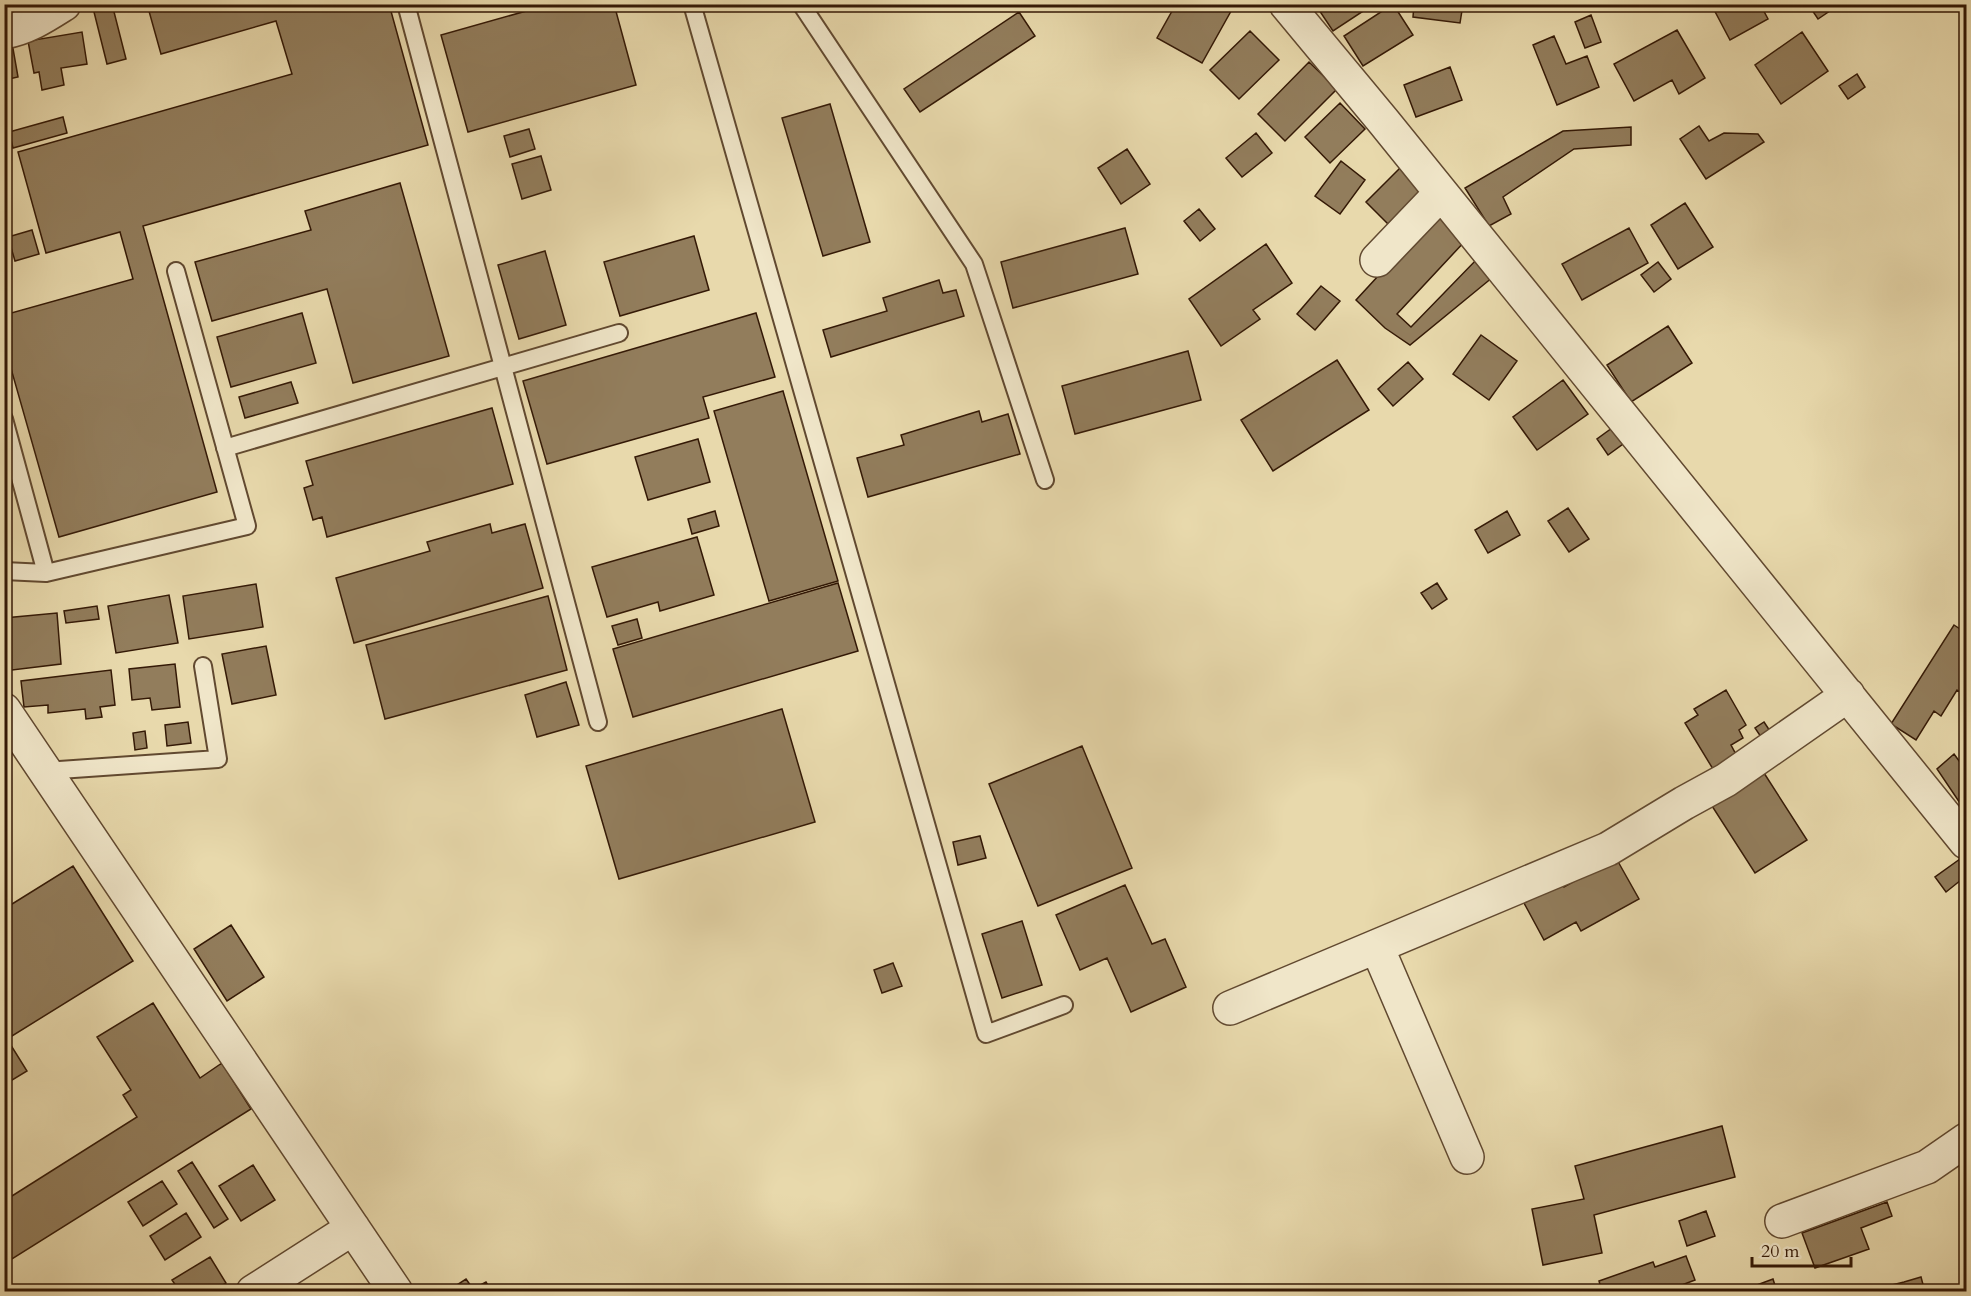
<svg xmlns="http://www.w3.org/2000/svg" width="1971" height="1296" font-family="Cardo,serif">
<style>
.building{fill:#927d5c;stroke:#341906;stroke-width:1.5}
.lines{fill:none;stroke-linecap:round;stroke-linejoin:round}
.service-casing{stroke:#614930;stroke-width:20}
.minor-casing{stroke:#614930;stroke-width:36}
.service{stroke:#f0e6c9;stroke-width:16}
.minor{stroke:#f0e6c9;stroke-width:33}
</style>
<rect width="100%" height="100%" fill="#e8d9ac"/>
<filter id="stains"><feTurbulence type="fractalNoise" baseFrequency=".00333" numOctaves="4"/><feColorMatrix values="0 0 0 0 .2 0 0 0 0 .09 0 0 0 0 .02 0 0 0 .5 -.17"/></filter>
<radialGradient id="worn" r=".72"><stop offset=".6" stop-color="#630" stop-opacity="0"/><stop offset="1" stop-color="#630" stop-opacity=".3"/></radialGradient>
<!-- building -->
<path class="building" d="M 92,4 L 112,4 L 126,59 L 107,64 Z
M 147,4 L 389,4 L 428,145 L 143,226 L 217,492 L 59,537 L 4,344 L 4,315 L 133,279 L 120,232 L 46,253 L 18,152 L 292,74 L 276,21 L 161,54 Z
M 551,4 L 614,4 L 636,85 L 468,132 L 441,35 Z
M 1176,4 L 1235,4 L 1202,63 L 1157,38 Z
M 1315,4 L 1374,4 L 1333,31 Z
M 1393,4 L 1413,35 L 1363,66 L 1344,36 Z
M 1414,4 L 1463,4 L 1460,23 L 1413,17 Z
M 1711,4 L 1760,4 L 1768,19 L 1730,40 Z
M 1808,4 L 1840,4 L 1818,19 Z
M 1019,12 L 1035,36 L 920,112 L 904,89 Z
M 1591,15 L 1601,42 L 1585,48 L 1575,22 Z
M 1677,30 L 1705,78 L 1679,94 L 1672,80 L 1634,101 L 1614,64 Z
M 1250,31 L 1279,60 L 1239,99 L 1210,70 Z
M 82,32 L 87,64 L 61,68 L 64,85 L 42,90 L 39,72 L 34,73 L 28,41 Z
M 1802,32 L 1828,71 L 1781,104 L 1755,65 Z
M 1554,36 L 1566,64 L 1587,56 L 1599,87 L 1557,105 L 1533,45 Z
M 12,43 L 18,77 L 4,80 L 4,45 Z
M 1309,62 L 1337,89 L 1285,141 L 1258,114 Z
M 1450,67 L 1462,100 L 1416,117 L 1404,85 Z
M 1857,74 L 1865,87 L 1848,99 L 1839,86 Z
M 1340,103 L 1365,129 L 1330,163 L 1305,137 Z
M 830,104 L 870,242 L 823,256 L 782,118 Z
M 63,117 L 67,133 L 13,148 L 9,132 Z
M 1699,126 L 1709,141 L 1724,133 L 1758,134 L 1764,142 L 1706,179 L 1680,139 Z
M 1631,127 L 1631,145 L 1574,149 L 1503,197 L 1511,214 L 1489,226 L 1465,188 L 1563,131 Z
M 529,129 L 535,149 L 510,157 L 504,136 Z
M 1256,133 L 1272,153 L 1242,177 L 1226,158 Z
M 1127,149 L 1150,184 L 1121,204 L 1098,168 Z
M 541,156 L 551,190 L 522,199 L 512,164 Z
M 1341,161 L 1365,180 L 1340,214 L 1315,196 Z
M 1402,166 L 1426,191 L 1390,226 L 1366,202 Z
M 400,183 L 449,356 L 353,383 L 327,289 L 212,321 L 195,262 L 311,230 L 305,211 Z
M 1685,203 L 1713,247 L 1678,269 L 1651,225 Z
M 1199,209 L 1215,229 L 1200,241 L 1184,221 Z
M 1437,212 L 1466,240 L 1397,314 L 1411,327 L 1477,259 L 1493,277 L 1410,345 L 1385,328 L 1356,300 Z
M 1125,228 L 1138,274 L 1013,308 L 1001,262 Z
M 1629,228 L 1648,263 L 1582,300 L 1562,264 Z
M 32,230 L 39,254 L 15,261 L 8,237 Z
M 694,236 L 709,290 L 620,316 L 604,262 Z
M 1266,244 L 1292,283 L 1253,310 L 1260,319 L 1221,346 L 1189,299 Z
M 545,251 L 566,325 L 519,339 L 498,265 Z
M 1658,262 L 1671,279 L 1654,292 L 1641,275 Z
M 939,280 L 943,293 L 956,290 L 964,316 L 831,357 L 823,330 L 887,311 L 883,298 Z
M 1321,286 L 1340,301 L 1315,330 L 1297,314 Z
M 302,313 L 316,363 L 231,387 L 217,337 Z
M 756,313 L 775,377 L 703,397 L 709,418 L 547,464 L 523,381 Z
M 1668,326 L 1692,363 L 1631,402 L 1607,365 Z
M 1481,335 L 1517,361 L 1489,400 L 1453,374 Z
M 1188,351 L 1201,400 L 1075,434 L 1062,386 Z
M 1337,360 L 1369,410 L 1273,471 L 1241,420 Z
M 1408,362 L 1423,379 L 1393,406 L 1378,389 Z
M 1563,380 L 1588,414 L 1537,450 L 1513,417 Z
M 291,382 L 298,403 L 245,418 L 239,397 Z
M 783,391 L 838,581 L 769,601 L 714,411 Z
M 492,408 L 513,484 L 327,537 L 322,517 L 313,520 L 304,488 L 313,485 L 306,461 Z
M 979,411 L 982,422 L 1008,414 L 1020,454 L 868,497 L 857,458 L 904,445 L 901,435 Z
M 1612,428 L 1623,444 L 1608,455 L 1597,439 Z
M 698,439 L 710,482 L 648,500 L 635,457 Z
M 1568,508 L 1589,539 L 1569,552 L 1548,521 Z
M 715,511 L 719,526 L 692,534 L 688,519 Z
M 1507,511 L 1520,535 L 1488,553 L 1475,530 Z
M 490,524 L 492,533 L 525,524 L 543,588 L 354,643 L 336,578 L 430,551 L 427,542 Z
M 697,537 L 714,595 L 660,611 L 658,602 L 607,617 L 592,567 Z
M 838,583 L 858,651 L 633,717 L 613,649 Z
M 1437,583 L 1447,599 L 1432,609 L 1421,593 Z
M 256,584 L 263,627 L 189,639 L 183,596 Z
M 169,595 L 178,643 L 116,653 L 108,606 Z
M 548,596 L 567,670 L 385,719 L 366,645 Z
M 97,606 L 99,619 L 66,623 L 64,611 Z
M 57,613 L 61,664 L 4,671 L 4,618 Z
M 637,619 L 642,638 L 618,645 L 612,626 Z
M 1954,625 L 1966,633 L 1966,696 L 1957,690 L 1941,716 L 1934,711 L 1916,740 L 1891,724 Z
M 266,646 L 276,695 L 232,704 L 222,654 Z
M 175,664 L 180,707 L 152,710 L 150,698 L 132,700 L 129,669 Z
M 111,670 L 115,705 L 100,707 L 102,717 L 86,719 L 85,709 L 48,713 L 48,705 L 24,707 L 21,681 Z
M 566,682 L 579,725 L 537,737 L 525,695 Z
M 1726,690 L 1746,725 L 1739,730 L 1743,738 L 1731,745 L 1739,760 L 1716,774 L 1685,723 L 1698,715 L 1694,709 Z
M 782,709 L 815,822 L 619,879 L 586,766 Z
M 188,722 L 191,743 L 167,746 L 165,725 Z
M 1764,722 L 1774,737 L 1765,743 L 1755,728 Z
M 145,731 L 147,748 L 135,750 L 133,733 Z
M 1082,746 L 1132,868 L 1038,906 L 989,784 Z
M 1954,754 L 1965,769 L 1966,768 L 1966,812 L 1937,769 Z
M 1764,773 L 1807,840 L 1755,873 L 1712,806 Z
M 980,836 L 986,858 L 958,865 L 953,842 Z
M 1616,858 L 1639,899 L 1581,931 L 1576,922 L 1544,940 L 1524,903 L 1562,883 L 1564,887 Z
M 1960,859 L 1966,868 L 1966,876 L 1946,892 L 1935,877 Z
M 73,866 L 133,961 L 7,1039 L 27,1071 L 4,1085 L 4,909 Z
M 1125,885 L 1152,944 L 1165,939 L 1186,987 L 1131,1012 L 1107,958 L 1080,970 L 1056,915 Z
M 1022,921 L 1042,985 L 1002,998 L 982,934 Z
M 231,925 L 264,977 L 227,1001 L 194,949 Z
M 893,963 L 902,986 L 882,993 L 874,970 Z
M 153,1003 L 200,1078 L 222,1063 L 251,1109 L 4,1264 L 4,1201 L 137,1117 L 123,1095 L 131,1090 L 97,1037 Z
M 1722,1126 L 1735,1177 L 1594,1215 L 1602,1253 L 1543,1265 L 1532,1209 L 1584,1199 L 1575,1166 Z
M 192,1162 L 228,1219 L 214,1228 L 178,1171 Z
M 253,1165 L 275,1200 L 241,1221 L 219,1186 Z
M 162,1181 L 177,1204 L 143,1226 L 128,1202 Z
M 1887,1202 L 1892,1216 L 1861,1228 L 1869,1249 L 1815,1268 L 1802,1233 Z
M 1706,1211 L 1715,1236 L 1687,1246 L 1679,1221 Z
M 186,1213 L 201,1237 L 165,1260 L 150,1236 Z
M 1686,1256 L 1695,1280 L 1674,1288 L 1675,1292 L 1602,1292 L 1599,1281 L 1653,1262 L 1655,1267 Z
M 210,1257 L 226,1283 L 212,1292 L 180,1292 L 172,1280 Z
M 1921,1277 L 1925,1292 L 1864,1292 L 1904,1282 Z
M 466,1279 L 473,1289 L 486,1282 L 492,1292 L 446,1292 Z
M 1773,1279 L 1777,1292 L 1738,1292 Z"/>
<g class="lines">
<defs>
<path id="service" d="M 406,4 L 598,722
M 692,4 L 986,1034 L 1064,1005
M 801,4 L 974,264 L 1045,480
M 4,419 L 46,573
M 225,448 L 619,333
M 4,571 L 46,573 L 247,526 L 176,271
M 45,771 L 218,759 L 203,666"/>
<path id="minor" d="M 1286,4 L 1384,122 L 1966,842
M 4,32 C 27,28 45,16 64,4
M 1377,260 L 1441,193
M 4,710 L 396,1292
M 1377,947 L 1467,1157
M 1230,1008 L 1608,849 L 1684,803 L 1726,780 L 1848,695
M 1782,1221 L 1927,1167 L 1966,1140
M 253,1292 L 353,1228"/>
</defs>
<!-- service casing -->
<use href="#service" class="service-casing"/>
<!-- minor casing -->
<use href="#minor" class="minor-casing"/>
<!-- service -->
<use href="#service" class="service"/>
<!-- minor -->
<use href="#minor" class="minor"/>
</g>
<!-- margin -->
<rect width="1971" height="1296" fill="none" stroke="#e8d9ac" stroke-width="24"/>
<rect x="6" y="6" width="1959" height="1284" fill="none" stroke="#341906" stroke-width="3"/>
<rect x="12" y="12" width="1947" height="1272" fill="none" stroke="#341906" stroke-width="1.5"/>
<!-- scale -->
<path d="M1752 1257v9h99v-9" fill="none" stroke="#341906" stroke-width="3"/>
<text x="1761" y="1257" font-size="18" fill="#341906" stroke="#f0e6c9" stroke-width="4.5" paint-order="stroke">20 m</text>
<rect width="100%" height="100%" filter="url(#stains)"/>
<rect width="100%" height="100%" fill="url(#worn)"/>
</svg>
